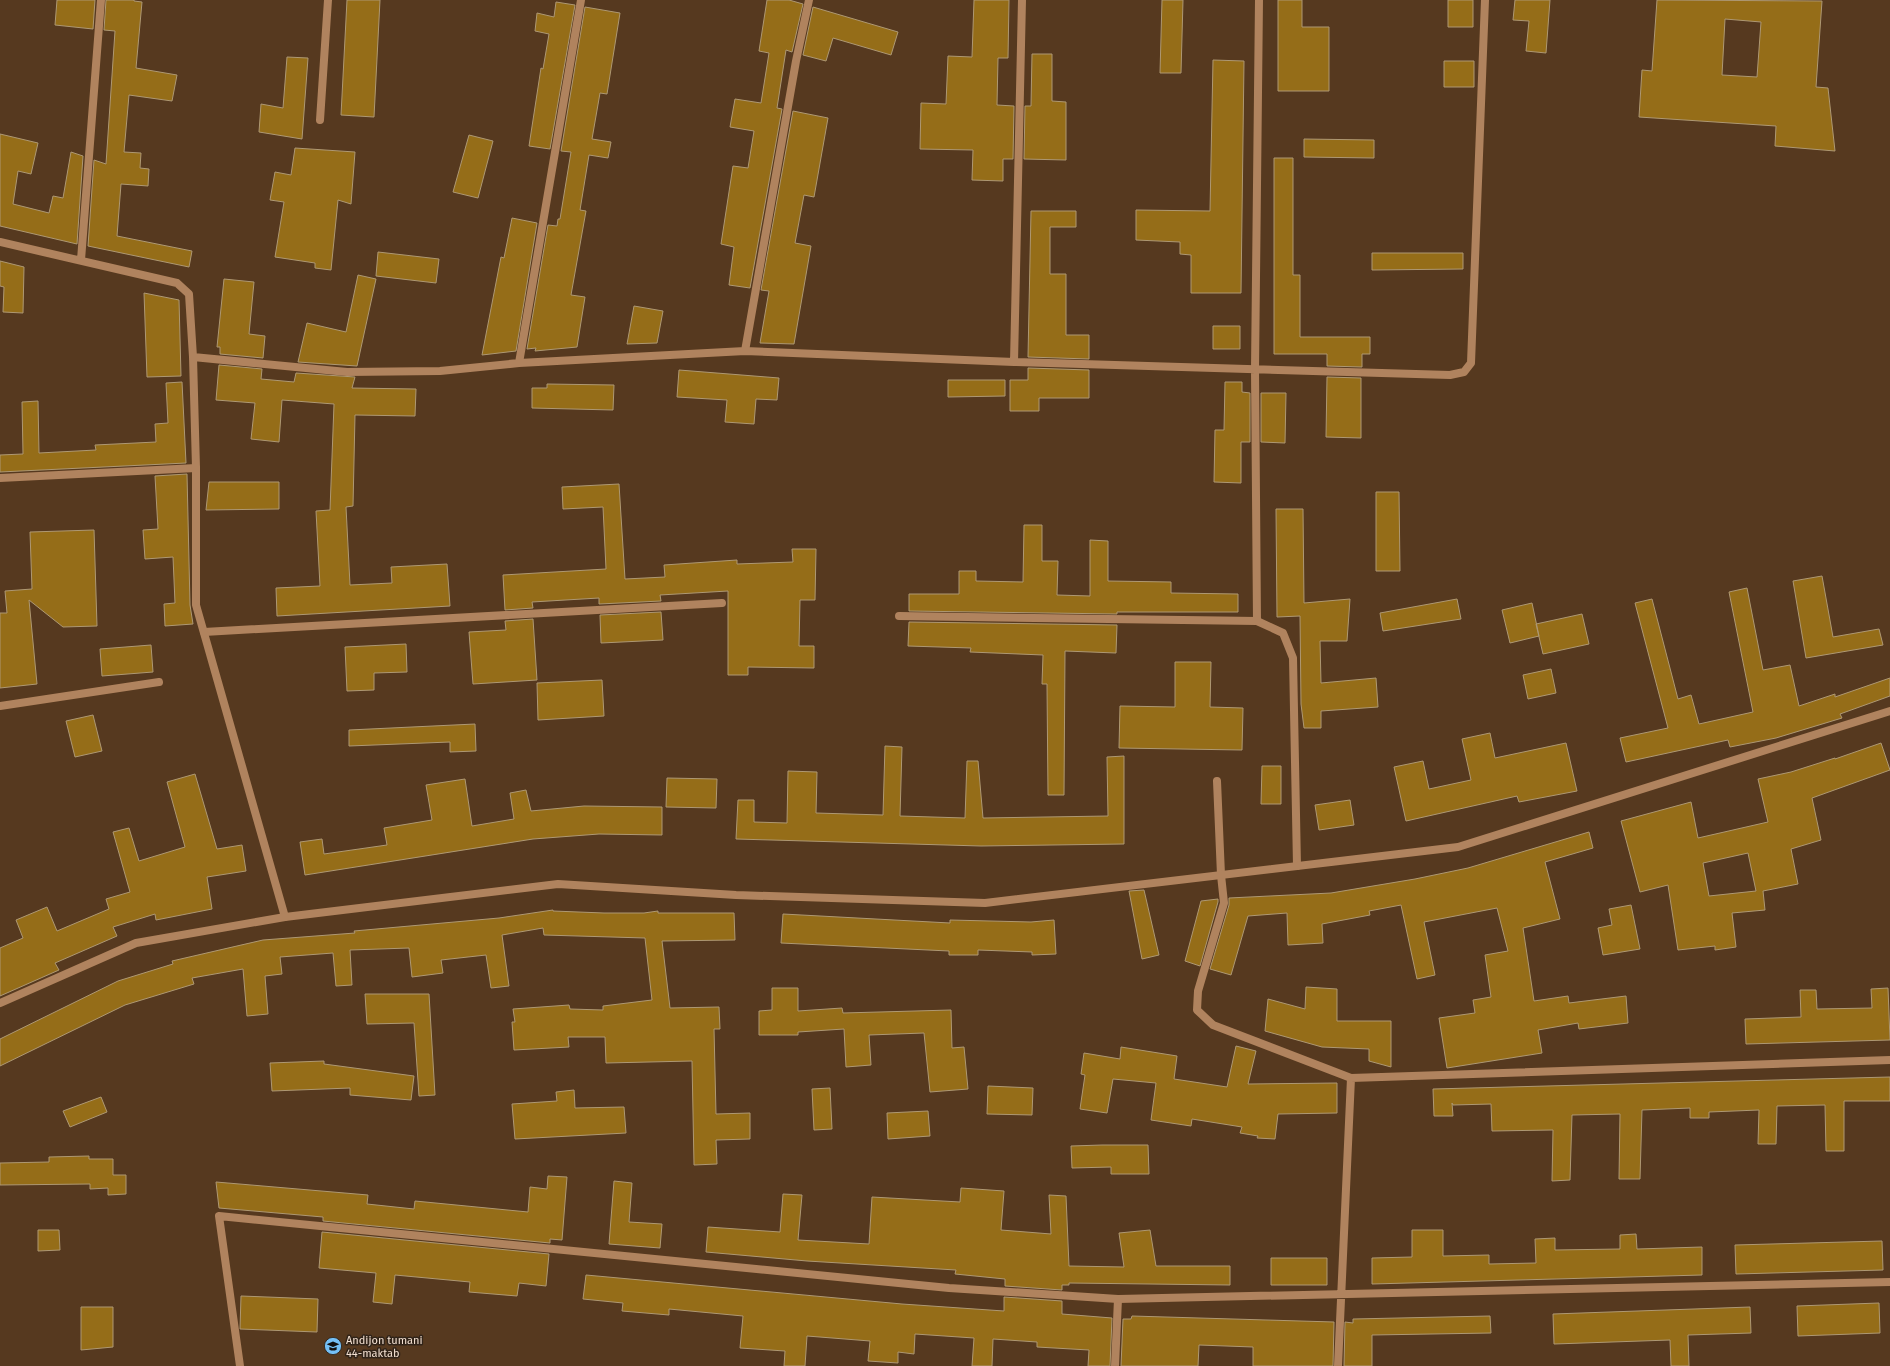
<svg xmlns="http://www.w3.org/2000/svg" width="1890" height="1366" font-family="'Fira Sans',sans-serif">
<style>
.building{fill:#956d18;stroke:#ae9873;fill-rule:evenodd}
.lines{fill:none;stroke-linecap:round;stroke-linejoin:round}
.service{stroke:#b0835e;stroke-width:8}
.minor{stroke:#b0835e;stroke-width:8}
.tertiary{stroke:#b0835e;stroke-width:8}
.labels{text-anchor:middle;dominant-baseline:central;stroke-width:3;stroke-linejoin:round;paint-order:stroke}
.poi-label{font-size:11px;fill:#f4e1d2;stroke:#312419;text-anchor:start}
</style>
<rect width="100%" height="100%" fill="#56391f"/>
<!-- building -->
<path class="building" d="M 57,0 L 95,0 L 93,29 L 55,25 Z
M 106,0 L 134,0 L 134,1 L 142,2 L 136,68 L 177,75 L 172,101 L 129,95 L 124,152 L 141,153 L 140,168 L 149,169 L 148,186 L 121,184 L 117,236 L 192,251 L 189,267 L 88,246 L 94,160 L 106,164 L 115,31 L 104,30 Z
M 347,0 L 380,0 L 374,117 L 341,115 Z
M 767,0 L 789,0 L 803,4 L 792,52 L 786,50 L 777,108 L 782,109 L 750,288 L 729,285 L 734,247 L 721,244 L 733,166 L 748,168 L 754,131 L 730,127 L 735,99 L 761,103 L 769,53 L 759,51 Z
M 974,0 L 1009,0 L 1008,58 L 998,58 L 997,105 L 1014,106 L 1013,159 L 1003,159 L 1003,181 L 972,180 L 973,150 L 920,149 L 921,103 L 946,104 L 948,56 L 972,57 Z
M 1162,0 L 1183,0 L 1181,73 L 1160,73 Z
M 1278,0 L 1302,0 L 1302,27 L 1329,27 L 1329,91 L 1278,91 Z
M 1448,0 L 1473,0 L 1473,27 L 1448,27 Z
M 1515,0 L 1550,0 L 1546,53 L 1526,51 L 1529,21 L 1513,20 Z
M 1657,0 L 1822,1 L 1816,87 L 1828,88 L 1835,151 L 1775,146 L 1776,126 L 1639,117 L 1642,70 L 1652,71 ZM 1725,19 L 1761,22 L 1757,77 L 1722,75 Z
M 556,2 L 575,5 L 550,149 L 529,146 L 541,68 L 543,69 L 549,34 L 535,31 L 537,13 L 554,17 Z
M 585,7 L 620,13 L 607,94 L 600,93 L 592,139 L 611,142 L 608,158 L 589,155 L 580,210 L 586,211 L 571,295 L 585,297 L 577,347 L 535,351 L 536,348 L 527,349 L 548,225 L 557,226 L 558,219 L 560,219 L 571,152 L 561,151 Z
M 813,7 L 898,32 L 891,55 L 833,38 L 826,61 L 803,55 Z
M 1032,54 L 1052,54 L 1052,101 L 1066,102 L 1066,160 L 1024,159 L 1025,106 L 1031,106 Z
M 287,57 L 308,58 L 302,139 L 259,132 L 261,104 L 283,108 Z
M 1213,60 L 1244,61 L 1241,293 L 1191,293 L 1191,255 L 1180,254 L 1180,242 L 1136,240 L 1136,210 L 1210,211 Z
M 1444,61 L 1474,61 L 1474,87 L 1444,87 Z
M 793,111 L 828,118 L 814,197 L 804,195 L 795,243 L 811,246 L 794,344 L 760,343 L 769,291 L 761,290 Z
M 0,134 L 38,143 L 31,174 L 18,171 L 13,204 L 49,213 L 53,196 L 63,198 L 71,152 L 83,156 L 77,244 L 0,226 Z
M 469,135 L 493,141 L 478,198 L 453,192 Z
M 1304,139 L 1374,140 L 1374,158 L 1304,157 Z
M 295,148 L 355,152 L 351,204 L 338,200 L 331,270 L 315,268 L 315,263 L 275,257 L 284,202 L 270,200 L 275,172 L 291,175 Z
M 1274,158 L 1293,158 L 1293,275 L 1300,275 L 1300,337 L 1370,337 L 1370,354 L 1362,354 L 1362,367 L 1327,366 L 1327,354 L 1274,354 Z
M 1031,211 L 1076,211 L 1076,227 L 1050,227 L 1050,274 L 1066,274 L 1066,335 L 1089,335 L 1089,359 L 1028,357 Z
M 512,218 L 537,223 L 516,351 L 482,355 L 501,257 L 504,258 Z
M 378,252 L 439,259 L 436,283 L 376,276 Z
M 1372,253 L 1463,253 L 1463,269 L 1372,270 Z
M 0,261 L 24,267 L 23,313 L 3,312 L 4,287 L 0,286 Z
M 358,275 L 376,279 L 357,366 L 298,362 L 307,323 L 346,332 Z
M 224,279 L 254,282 L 249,334 L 265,336 L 263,358 L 220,354 L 220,347 L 217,347 Z
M 144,293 L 179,300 L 181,376 L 147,377 Z
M 634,306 L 663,311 L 657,343 L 627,344 Z
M 1213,326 L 1240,326 L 1240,349 L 1213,349 Z
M 219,365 L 262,369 L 261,379 L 294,382 L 296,373 L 355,377 L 352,388 L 416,389 L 415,416 L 355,415 L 353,506 L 346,507 L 350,585 L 392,583 L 391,567 L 447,564 L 450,606 L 277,616 L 276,588 L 320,586 L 316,511 L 330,510 L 334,404 L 282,400 L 279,442 L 251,439 L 255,403 L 216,400 Z
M 1028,368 L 1089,370 L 1089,398 L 1039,398 L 1039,411 L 1010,411 L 1010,380 L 1028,380 Z
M 679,370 L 779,378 L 777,400 L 756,399 L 754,424 L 725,422 L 727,400 L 677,397 Z
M 1327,377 L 1361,378 L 1361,438 L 1326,437 Z
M 948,380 L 1005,380 L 1005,396 L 948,397 Z
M 182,382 L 186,463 L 0,472 L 0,455 L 23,454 L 22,402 L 38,401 L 39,453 L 96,450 L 95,445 L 156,442 L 155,424 L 168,423 L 166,383 Z
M 1225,382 L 1242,382 L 1242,392 L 1250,393 L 1250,442 L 1241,442 L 1241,483 L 1214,482 L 1215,430 L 1224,430 Z
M 547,384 L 614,385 L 613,410 L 532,408 L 532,388 L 547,388 Z
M 1261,393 L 1286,393 L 1285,443 L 1261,442 Z
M 187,474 L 190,605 L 193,624 L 165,626 L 164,604 L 175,603 L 173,557 L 145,559 L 143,530 L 158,529 L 155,476 Z
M 209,482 L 279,482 L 279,509 L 206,510 Z
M 619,484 L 625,579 L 665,577 L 664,565 L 737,560 L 737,564 L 793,562 L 792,549 L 816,549 L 815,600 L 800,600 L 799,646 L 814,646 L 814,668 L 748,667 L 748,675 L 728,675 L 728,591 L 660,595 L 661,601 L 599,604 L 599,598 L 532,602 L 533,608 L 505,610 L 503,575 L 606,569 L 603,507 L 563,509 L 562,487 Z
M 1376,492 L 1399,492 L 1400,571 L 1376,571 Z
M 1276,509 L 1303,509 L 1304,603 L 1350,599 L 1347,641 L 1320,641 L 1321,683 L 1376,678 L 1378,707 L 1321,711 L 1321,728 L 1304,728 L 1301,704 L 1300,616 L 1277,617 Z
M 1024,525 L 1042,525 L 1042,561 L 1058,561 L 1057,595 L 1090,596 L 1090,540 L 1108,541 L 1108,581 L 1171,582 L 1171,593 L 1238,594 L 1238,612 L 1117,612 L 1117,614 L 909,611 L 909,594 L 959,594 L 959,571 L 976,571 L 976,581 L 1023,582 Z
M 94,530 L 97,626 L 63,627 L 29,600 L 37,684 L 0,688 L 0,613 L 7,613 L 5,591 L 32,589 L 30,532 Z
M 1822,576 L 1833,637 L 1879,629 L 1883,645 L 1806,658 L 1793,581 Z
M 1747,588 L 1763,670 L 1790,665 L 1799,706 L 1835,694 L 1835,697 L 1890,678 L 1890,696 L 1840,714 L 1842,718 L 1776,738 L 1730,747 L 1728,740 L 1626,762 L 1620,738 L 1668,728 L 1635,603 L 1652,599 L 1678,699 L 1691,695 L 1699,724 L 1753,712 L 1729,592 Z
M 1457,599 L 1461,619 L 1383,631 L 1380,613 Z
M 1532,603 L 1539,636 L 1510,643 L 1502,610 Z
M 661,612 L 663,640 L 601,643 L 600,615 Z
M 1582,614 L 1589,644 L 1543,654 L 1536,624 Z
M 533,619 L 537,680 L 473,684 L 469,632 L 506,630 L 505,621 Z
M 909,622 L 1117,625 L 1116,653 L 1065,651 L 1064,795 L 1048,795 L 1047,684 L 1042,684 L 1043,655 L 970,652 L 971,648 L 908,646 Z
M 406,644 L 407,672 L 374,673 L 374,690 L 347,691 L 345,647 Z
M 151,645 L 153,672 L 102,676 L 100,649 Z
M 1175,662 L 1211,662 L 1210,707 L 1243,708 L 1242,750 L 1119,748 L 1120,706 L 1175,707 Z
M 1551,669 L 1556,693 L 1528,699 L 1523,675 Z
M 602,680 L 604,716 L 538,720 L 537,683 Z
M 93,715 L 102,751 L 75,757 L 66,721 Z
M 475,724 L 476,751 L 450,752 L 450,742 L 349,746 L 349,730 Z
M 1490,733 L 1495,758 L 1566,743 L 1577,791 L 1519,802 L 1517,796 L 1406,821 L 1394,767 L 1423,761 L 1429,789 L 1471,780 L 1462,739 Z
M 1881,743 L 1890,770 L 1812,798 L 1821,840 L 1791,849 L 1798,884 L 1763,891 L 1765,910 L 1732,913 L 1736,947 L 1715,950 L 1715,946 L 1678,950 L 1668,885 L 1640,892 L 1621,821 L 1691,802 L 1698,838 L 1768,822 L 1758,779 L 1791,772 L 1835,758 L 1835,759 ZM 1748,853 L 1756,891 L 1709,896 L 1703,863 Z
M 885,746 L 902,747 L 900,816 L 965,818 L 967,761 L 978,761 L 983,818 L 1108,816 L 1107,757 L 1124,756 L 1124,844 L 981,846 L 736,839 L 738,800 L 754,800 L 754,822 L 787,823 L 788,771 L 817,772 L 816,813 L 883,815 Z
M 1262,766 L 1281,766 L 1281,804 L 1261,804 Z
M 195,774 L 217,849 L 242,845 L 246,871 L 207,877 L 212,909 L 156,920 L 155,914 L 113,927 L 117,936 L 55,963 L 59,970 L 0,996 L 0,948 L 23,938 L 16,920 L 47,907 L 57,931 L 109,909 L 106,899 L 130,892 L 113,832 L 129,828 L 139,861 L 185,847 L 167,782 Z
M 667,778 L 717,779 L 716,808 L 666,807 Z
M 465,779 L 472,826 L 514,819 L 510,793 L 526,790 L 531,811 L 584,806 L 662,807 L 662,835 L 599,834 L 533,839 L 305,875 L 300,842 L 322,839 L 324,854 L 387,845 L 384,828 L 432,820 L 426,785 Z
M 1350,800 L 1354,825 L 1319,830 L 1315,805 Z
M 1589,832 L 1593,848 L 1545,862 L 1560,919 L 1523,928 L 1534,1001 L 1568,996 L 1569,1003 L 1626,996 L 1628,1023 L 1579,1029 L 1578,1023 L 1538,1030 L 1542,1053 L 1447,1068 L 1439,1018 L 1475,1013 L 1473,1000 L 1491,997 L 1485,955 L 1508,951 L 1497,908 L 1424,922 L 1435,975 L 1417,979 L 1401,905 L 1369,911 L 1370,915 L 1322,924 L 1323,943 L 1288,945 L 1287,913 L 1248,916 L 1231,975 L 1210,969 L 1229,905 L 1229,898 L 1331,893 L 1415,879 L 1468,868 Z
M 1144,890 L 1159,955 L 1142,959 L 1129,891 Z
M 1218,899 L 1218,902 L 1200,966 L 1185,961 L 1201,901 Z
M 1631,905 L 1640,949 L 1603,955 L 1598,928 L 1612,925 L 1609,909 Z
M 553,910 L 553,911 L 604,913 L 644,913 L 658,911 L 658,913 L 734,913 L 735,940 L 662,941 L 670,1008 L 719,1007 L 720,1029 L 714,1029 L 716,1114 L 750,1113 L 750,1139 L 716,1140 L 717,1164 L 694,1165 L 692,1061 L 606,1063 L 605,1037 L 568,1037 L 569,1047 L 514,1050 L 512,1022 L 515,1022 L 513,1009 L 569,1005 L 570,1009 L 603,1010 L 603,1006 L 652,1000 L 645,938 L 544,935 L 543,928 L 502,935 L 509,986 L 491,988 L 486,955 L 441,960 L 443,973 L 412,977 L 409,948 L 350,950 L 352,985 L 336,986 L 333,953 L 280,957 L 282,974 L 265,976 L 268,1014 L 247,1016 L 243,969 L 192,978 L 194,984 L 125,1005 L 0,1066 L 0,1039 L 118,981 L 173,964 L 172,961 L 263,940 L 355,933 L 354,931 L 499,918 Z
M 783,914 L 950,923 L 950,920 L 1031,922 L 1054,920 L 1056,954 L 1032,955 L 1032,952 L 978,950 L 978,955 L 949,955 L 949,951 L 781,943 Z
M 1306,987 L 1337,989 L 1337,1021 L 1391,1021 L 1391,1067 L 1369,1061 L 1369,1049 L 1322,1047 L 1265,1031 L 1268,999 L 1305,1009 Z
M 772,988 L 798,988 L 798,1011 L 842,1008 L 843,1013 L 951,1010 L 952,1048 L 964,1047 L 968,1089 L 930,1092 L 924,1033 L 869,1035 L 871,1065 L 846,1067 L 844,1029 L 798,1032 L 798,1035 L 759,1035 L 759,1011 L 772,1010 Z
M 1888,988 L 1890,1040 L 1746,1044 L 1745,1019 L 1801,1017 L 1800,990 L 1816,990 L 1817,1009 L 1872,1008 L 1871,989 Z
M 365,994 L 429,994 L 435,1095 L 419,1096 L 414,1023 L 367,1024 Z
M 1236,1046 L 1256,1051 L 1248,1084 L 1337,1083 L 1337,1113 L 1278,1114 L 1275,1139 L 1257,1138 L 1258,1136 L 1240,1133 L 1242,1127 L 1192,1119 L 1191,1126 L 1151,1120 L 1156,1083 L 1113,1079 L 1107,1113 L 1080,1109 L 1085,1075 L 1081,1074 L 1084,1053 L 1120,1059 L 1121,1047 L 1177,1056 L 1174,1079 L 1227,1087 Z
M 324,1061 L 324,1064 L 414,1076 L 411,1100 L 350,1095 L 350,1088 L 272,1091 L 270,1063 Z
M 1890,1077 L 1890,1101 L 1844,1101 L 1844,1151 L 1826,1151 L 1825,1105 L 1777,1106 L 1776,1144 L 1758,1144 L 1759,1110 L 1709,1112 L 1709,1118 L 1690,1118 L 1690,1108 L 1642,1110 L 1640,1179 L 1619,1179 L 1620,1114 L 1572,1115 L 1570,1180 L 1552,1181 L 1553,1130 L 1492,1131 L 1491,1104 L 1453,1105 L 1452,1103 L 1453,1116 L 1434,1116 L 1433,1089 Z
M 988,1086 L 1033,1088 L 1032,1115 L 987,1114 Z
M 830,1088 L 832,1129 L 814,1130 L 812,1089 Z
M 574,1090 L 575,1108 L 624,1107 L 626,1133 L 515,1139 L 512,1104 L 557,1101 L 556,1092 Z
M 101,1097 L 107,1112 L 70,1127 L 63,1111 Z
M 928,1111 L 930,1136 L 888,1139 L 887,1113 Z
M 1102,1145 L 1148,1145 L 1149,1174 L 1111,1174 L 1111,1167 L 1072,1168 L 1071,1146 Z
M 89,1156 L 89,1159 L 113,1159 L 113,1175 L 126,1175 L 126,1194 L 108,1195 L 108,1188 L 90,1189 L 90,1184 L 0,1185 L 0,1163 L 49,1162 L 49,1157 Z
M 548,1176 L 567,1177 L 562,1240 L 550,1239 L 550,1243 L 323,1221 L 323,1217 L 219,1208 L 216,1182 L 368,1195 L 367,1204 L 414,1209 L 415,1201 L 528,1212 L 530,1187 L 547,1189 Z
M 614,1181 L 632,1183 L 629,1222 L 662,1224 L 660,1248 L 609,1244 Z
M 961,1188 L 1004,1191 L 1001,1230 L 1051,1234 L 1049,1195 L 1066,1196 L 1069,1266 L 1124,1267 L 1119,1233 L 1150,1230 L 1156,1266 L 1230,1266 L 1230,1285 L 1069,1283 L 1069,1285 L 1062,1285 L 1062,1290 L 1005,1286 L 1005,1279 L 955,1274 L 956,1270 L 807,1261 L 706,1252 L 708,1227 L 780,1232 L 783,1194 L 802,1195 L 798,1240 L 869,1244 L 872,1197 L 960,1202 Z
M 38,1230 L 59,1230 L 60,1250 L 38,1251 Z
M 1412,1230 L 1443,1230 L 1443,1256 L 1489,1255 L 1489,1264 L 1536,1263 L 1535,1239 L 1555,1238 L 1555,1250 L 1620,1249 L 1620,1235 L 1636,1234 L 1637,1249 L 1702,1247 L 1702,1275 L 1372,1284 L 1372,1258 L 1412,1257 Z
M 322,1232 L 549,1254 L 546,1286 L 519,1283 L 517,1296 L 469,1292 L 470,1282 L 395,1275 L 392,1304 L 373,1302 L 376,1273 L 319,1268 Z
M 1882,1241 L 1883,1270 L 1736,1274 L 1735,1245 Z
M 1271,1258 L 1327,1258 L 1327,1285 L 1271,1285 Z
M 586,1275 L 902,1304 L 1004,1311 L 1004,1297 L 1062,1301 L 1062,1314 L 1112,1318 L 1110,1366 L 1088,1366 L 1089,1350 L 1037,1347 L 1037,1342 L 993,1339 L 992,1366 L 972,1366 L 974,1338 L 915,1334 L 914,1354 L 898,1352 L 898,1363 L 868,1361 L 870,1341 L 807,1336 L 805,1366 L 784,1366 L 785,1351 L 740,1348 L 743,1316 L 669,1309 L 669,1315 L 622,1311 L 623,1303 L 583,1299 Z
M 241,1296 L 318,1299 L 317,1332 L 240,1329 Z
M 1879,1303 L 1880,1333 L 1798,1336 L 1797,1306 Z
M 81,1307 L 113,1307 L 113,1347 L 81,1350 Z
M 1750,1307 L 1751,1333 L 1688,1335 L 1689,1366 L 1671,1366 L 1670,1340 L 1554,1344 L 1553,1314 Z
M 1132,1316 L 1334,1322 L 1333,1366 L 1253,1366 L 1253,1347 L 1199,1345 L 1198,1366 L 1121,1366 L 1123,1319 L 1131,1319 Z
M 1490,1316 L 1491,1333 L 1372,1335 L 1372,1366 L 1344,1366 L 1345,1322 L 1353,1323 L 1353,1319 Z"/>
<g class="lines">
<!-- service -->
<path class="service" d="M 320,120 L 328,0
M 0,478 L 196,468
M 204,632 L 722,603
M 0,706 L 159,682
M 1217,781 L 1221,875
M 1115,1366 L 1118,1299"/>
<!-- minor -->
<path class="minor" d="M 0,242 L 177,283 L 189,294 L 193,357 L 347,372 L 440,371 L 519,363 L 745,351 L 1014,362 L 1450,375 L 1464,372 L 1471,363 L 1485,0
M 81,260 L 101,0
M 745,351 L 796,61 L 809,0
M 193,357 L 196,468 L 196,605 L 285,917
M 1014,362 L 1022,0
M 519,363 L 581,0
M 899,616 L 1257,621 L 1283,633 L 1293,658 L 1297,866
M 1257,621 L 1255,370 L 1259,0
M 1221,875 L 1224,903 L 1198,991 L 1197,1010 L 1213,1025 L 1351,1078
M 240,1366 L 219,1216 L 949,1288 L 1118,1299 L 1890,1282
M 1338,1366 L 1351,1078 L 1890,1060"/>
<!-- tertiary -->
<path class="tertiary" d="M 0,1003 L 136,943 L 285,917 L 558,884 L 736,895 L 985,903 L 1458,847 L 1890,711"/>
</g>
<!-- icons -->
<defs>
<symbol id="school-disc" viewBox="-11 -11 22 22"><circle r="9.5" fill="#74c0f6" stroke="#312419"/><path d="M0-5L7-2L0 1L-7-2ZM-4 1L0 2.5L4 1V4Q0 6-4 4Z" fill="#111"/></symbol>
</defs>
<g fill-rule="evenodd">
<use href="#school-disc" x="323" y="1336" width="20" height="20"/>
</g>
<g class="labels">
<!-- poi labels -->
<g class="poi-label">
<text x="346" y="1340">Andijon tumani<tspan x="346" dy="13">44-maktab</tspan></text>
</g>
</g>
</svg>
